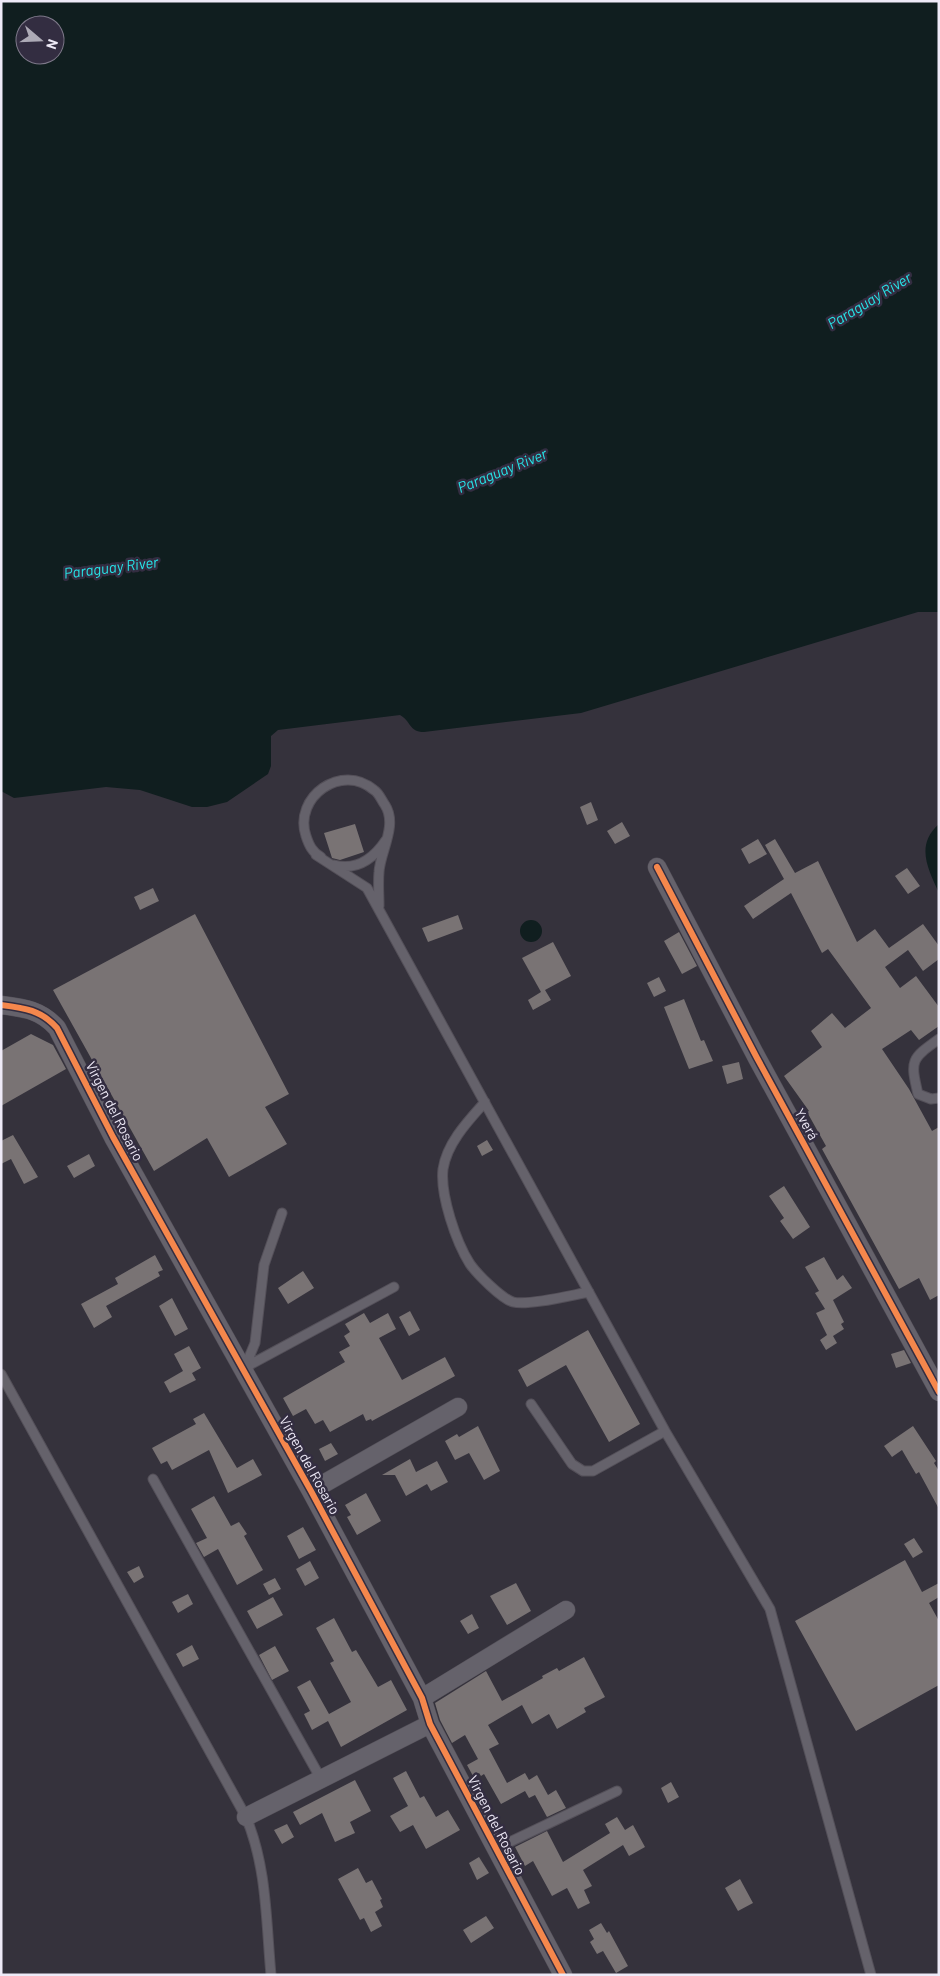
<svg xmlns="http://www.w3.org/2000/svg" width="940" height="1976" font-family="Barlow,sans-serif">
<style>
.water{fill:#101e1f;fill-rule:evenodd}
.building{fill:#797374}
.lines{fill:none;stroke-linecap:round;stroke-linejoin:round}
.lane-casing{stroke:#545059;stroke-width:11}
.street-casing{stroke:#545059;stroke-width:19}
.lane{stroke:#65626b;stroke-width:9}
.street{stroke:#65626b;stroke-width:18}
.cycleway-casing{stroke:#332d41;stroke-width:9}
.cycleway{stroke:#f5874c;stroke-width:6}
.labels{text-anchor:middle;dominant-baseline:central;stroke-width:5;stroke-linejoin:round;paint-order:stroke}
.street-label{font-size:14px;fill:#eeeaf7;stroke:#332d41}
.water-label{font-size:15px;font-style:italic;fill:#26e5e8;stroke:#332d41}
</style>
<rect width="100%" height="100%" fill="#35323c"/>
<!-- water -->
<path class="water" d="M 1,1 L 939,1 L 939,612 L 918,612 L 581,713 L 424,732 C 409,732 411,721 400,715 L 278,730 L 271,736 L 271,766 L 268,774 L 227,802 L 207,807 L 192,807 L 140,790 L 106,787 L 14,798 L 1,791 ZM 25,25 L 55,25 L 55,55 L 25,55 Z
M 939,824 L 939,893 C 928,869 915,845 939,824 Z
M520 931a11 11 0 1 1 22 0a11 11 0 1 1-22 0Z"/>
<!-- building -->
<path class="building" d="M 591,802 L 598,820 L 587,825 L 580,807 Z
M 622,822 L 630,836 L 615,844 L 607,831 Z
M 355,824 L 364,852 L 340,860 L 332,858 L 324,833 Z
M 758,839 L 767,854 L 749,864 L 741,849 Z
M 775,839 L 795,873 L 818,861 L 857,942 L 875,929 L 889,948 L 923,924 L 939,946 L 939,959 L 923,971 L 908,950 L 885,967 L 900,988 L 916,976 L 939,1007 L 939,1026 L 919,1040 L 911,1030 L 882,1049 L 909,1089 L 932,1131 L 939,1127 L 939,1295 L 930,1300 L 919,1278 L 899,1289 L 822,1149 L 826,1146 L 807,1112 L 809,1111 L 784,1076 L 822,1047 L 811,1031 L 832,1013 L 845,1028 L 871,1008 L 828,949 L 822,953 L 791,893 L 753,919 L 744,906 L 784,879 L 765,845 Z
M 907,868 L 920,886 L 908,894 L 895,876 Z
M 153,888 L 159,901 L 140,910 L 134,897 Z
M 195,914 L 289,1094 L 265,1107 L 287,1144 L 229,1177 L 207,1138 L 154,1171 L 53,990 Z
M 458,915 L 463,929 L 428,942 L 422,928 Z
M 679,932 L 697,966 L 682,974 L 664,941 Z
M 553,942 L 571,976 L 545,990 L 551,1000 L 533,1010 L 528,1000 L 541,992 L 522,958 Z
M 659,977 L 666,991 L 654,997 L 647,983 Z
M 684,999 L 701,1041 L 704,1040 L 713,1061 L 689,1069 L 664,1007 Z
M 31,1034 L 53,1045 L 66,1069 L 1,1106 L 1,1051 Z
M 739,1062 L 743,1079 L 727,1084 L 722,1066 Z
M 13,1135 L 38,1177 L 24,1184 L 11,1159 L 1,1164 L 1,1141 Z
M 487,1140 L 493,1150 L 482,1156 L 477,1146 Z
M 89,1154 L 95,1166 L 74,1178 L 67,1166 Z
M 784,1186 L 810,1227 L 793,1239 L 780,1221 L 784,1218 L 769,1196 Z
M 155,1255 L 163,1270 L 158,1272 L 160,1276 L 106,1306 L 112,1317 L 94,1328 L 81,1304 L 118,1284 L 115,1278 Z
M 824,1257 L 837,1280 L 843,1275 L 852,1288 L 833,1300 L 844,1322 L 841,1324 L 844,1329 L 833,1336 L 837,1343 L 826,1350 L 820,1340 L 827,1335 L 816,1313 L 825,1309 L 815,1293 L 819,1291 L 805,1267 Z
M 303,1271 L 314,1288 L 288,1304 L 278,1288 Z
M 172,1298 L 188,1329 L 175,1336 L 159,1306 Z
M 410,1311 L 420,1330 L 409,1336 L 399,1317 Z
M 364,1313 L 370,1323 L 388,1313 L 396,1329 L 379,1338 L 402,1380 L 445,1357 L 455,1376 L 372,1421 L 371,1419 L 366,1421 L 363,1414 L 330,1432 L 323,1420 L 315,1424 L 306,1409 L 293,1416 L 283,1398 L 345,1362 L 339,1352 L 350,1346 L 344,1336 L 350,1332 L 345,1324 Z
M 588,1330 L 640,1424 L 609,1442 L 566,1365 L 527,1387 L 518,1370 Z
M 189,1346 L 201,1368 L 192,1373 L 196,1380 L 170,1393 L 164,1382 L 183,1371 L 174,1354 Z
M 904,1350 L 911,1363 L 896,1368 L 891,1354 Z
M 204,1413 L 237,1468 L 253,1459 L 262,1475 L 228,1493 L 209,1450 L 172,1470 L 167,1461 L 161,1464 L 152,1448 L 196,1424 L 193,1419 Z
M 478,1426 L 500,1471 L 484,1480 L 469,1453 L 455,1460 L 445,1441 L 457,1434 L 459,1437 Z
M 913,1426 L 936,1461 L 934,1463 L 939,1471 L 939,1509 L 919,1472 L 916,1474 L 902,1450 L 892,1457 L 884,1446 Z
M 331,1443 L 338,1454 L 325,1461 L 319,1449 Z
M 410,1459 L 416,1472 L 437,1461 L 448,1482 L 431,1491 L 427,1484 L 406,1496 L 395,1475 L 382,1475 Z
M 366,1493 L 381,1521 L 357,1535 L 347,1517 L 351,1515 L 345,1505 Z
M 214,1496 L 231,1526 L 239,1522 L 247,1534 L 244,1536 L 263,1570 L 237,1585 L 218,1549 L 204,1557 L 196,1543 L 207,1538 L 191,1509 Z
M 303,1527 L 316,1550 L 299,1559 L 287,1536 Z
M 914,1538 L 923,1552 L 913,1558 L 904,1544 Z
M 905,1560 L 922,1592 L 939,1583 L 939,1597 L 929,1603 L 939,1621 L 939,1685 L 856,1731 L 795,1621 Z
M 310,1561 L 319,1578 L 305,1586 L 296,1569 Z
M 139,1566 L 144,1577 L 134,1583 L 127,1572 Z
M 275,1578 L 281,1589 L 269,1595 L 263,1584 Z
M 516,1583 L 531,1611 L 507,1625 L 490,1596 Z
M 188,1594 L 193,1604 L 178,1613 L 172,1602 Z
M 273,1597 L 283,1615 L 257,1629 L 247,1611 Z
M 472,1614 L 479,1628 L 468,1634 L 460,1621 Z
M 334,1618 L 352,1652 L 356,1650 L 378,1687 L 391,1680 L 407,1710 L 341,1747 L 328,1721 L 312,1730 L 304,1714 L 310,1711 L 297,1687 L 310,1680 L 329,1714 L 351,1702 L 330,1663 L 334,1661 L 316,1628 Z
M 192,1645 L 199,1659 L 183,1667 L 176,1654 Z
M 275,1646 L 289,1671 L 272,1680 L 259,1655 Z
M 584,1657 L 605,1697 L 584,1708 L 586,1712 L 557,1729 L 549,1714 L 532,1724 L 522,1705 L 488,1725 L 499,1744 L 489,1749 L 507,1783 L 525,1773 L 529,1780 L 537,1775 L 548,1795 L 556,1790 L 566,1808 L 547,1817 L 535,1795 L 529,1798 L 525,1791 L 501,1804 L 484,1774 L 481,1776 L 479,1773 L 473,1776 L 467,1765 L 478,1759 L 465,1735 L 452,1743 L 440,1720 L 435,1703 L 486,1671 L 502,1701 L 543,1678 L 542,1676 L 557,1668 L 559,1671 Z
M 406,1771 L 420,1798 L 424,1796 L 436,1817 L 448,1810 L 460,1830 L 426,1849 L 413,1825 L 400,1832 L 390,1816 L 408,1806 L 393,1778 Z
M 355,1780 L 371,1811 L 350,1822 L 355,1833 L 335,1842 L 322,1813 L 300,1825 L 293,1812 Z
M 671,1782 L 679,1797 L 668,1803 L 661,1788 Z
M 617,1817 L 625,1830 L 633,1825 L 645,1847 L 629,1856 L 623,1845 L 583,1870 L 592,1886 L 584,1890 L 590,1903 L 578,1909 L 567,1888 L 552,1896 L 533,1861 L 525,1866 L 515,1847 L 547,1831 L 563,1862 L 610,1833 L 605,1824 Z
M 287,1824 L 294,1837 L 282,1844 L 274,1830 Z
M 479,1857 L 489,1873 L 477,1880 L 469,1863 Z
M 358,1868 L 366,1883 L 372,1880 L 382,1899 L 380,1900 L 383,1907 L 375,1912 L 382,1926 L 371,1932 L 364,1918 L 360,1920 L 338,1879 Z
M 740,1879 L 753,1903 L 738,1911 L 725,1888 Z
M 486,1916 L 494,1928 L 471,1943 L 463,1930 Z
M 601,1923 L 607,1933 L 609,1931 L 628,1966 L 616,1973 L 603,1951 L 597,1954 L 590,1942 L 594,1939 L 589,1930 Z"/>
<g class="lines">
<defs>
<path id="lane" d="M 316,855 L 367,888 L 665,1431 L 770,1609 L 871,1975
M 321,857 C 312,852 309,845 306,836 C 293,797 342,762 374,790 C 379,793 382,801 385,805 C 398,825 380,852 379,872 C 378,883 379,895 379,906
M 334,865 C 357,871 374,858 386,840
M 939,1039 C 911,1059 910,1060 918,1094 L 931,1099 L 939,1098
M 485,1102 C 468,1121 447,1143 443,1169 C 440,1195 456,1242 470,1264 C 477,1274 502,1299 513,1302 C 528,1306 572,1295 589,1292
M 245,1367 L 255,1343 L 264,1265 L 282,1213
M 242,1369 L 394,1287
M 1,1374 L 246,1817 C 267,1867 266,1921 271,1975
M 531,1404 L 572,1464 L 583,1471 L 593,1471 L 665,1431
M 153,1479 L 321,1779
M 495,1849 L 617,1791"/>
<path id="street" d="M 657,867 L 757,1058 L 939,1392
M 1,1005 C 25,1008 41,1010 57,1028 L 113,1137 L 311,1491 L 422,1698 L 430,1724 L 563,1975
M 311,1491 L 458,1407
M 422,1698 L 566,1610
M 246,1817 L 430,1724"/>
</defs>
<!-- lane casing -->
<use href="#lane" class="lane-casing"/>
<!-- street casing -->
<use href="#street" class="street-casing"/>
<!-- lane -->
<use href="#lane" class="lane"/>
<!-- street -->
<use href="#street" class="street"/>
<defs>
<path id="cycleway" d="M 657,867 L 757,1058 L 939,1392
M 1,1005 C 25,1008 41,1010 57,1028 L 113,1137 L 311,1491 L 422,1698 L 430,1724 L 563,1975"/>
</defs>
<!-- cycleway casing -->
<use href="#cycleway" class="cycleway-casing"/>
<!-- cycleway -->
<use href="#cycleway" class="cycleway"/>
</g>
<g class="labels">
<!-- street labels -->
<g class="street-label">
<text transform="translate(115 1111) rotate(63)">Virgen del Rosario</text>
<text transform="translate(807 1124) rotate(61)">Yverá</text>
<text transform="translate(310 1465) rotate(61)">Virgen del Rosario</text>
<text transform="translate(497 1825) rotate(63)">Virgen del Rosario</text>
</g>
<!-- water labels -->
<g class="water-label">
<text transform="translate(869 300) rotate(-31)">Paraguay River</text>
<text transform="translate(502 470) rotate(-22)">Paraguay River</text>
<text transform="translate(111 567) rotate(-7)">Paraguay River</text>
</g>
</g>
<!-- border -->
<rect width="940" height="1976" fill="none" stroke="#eeeaf7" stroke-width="5"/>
<!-- north arrow -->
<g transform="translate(40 40) rotate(109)"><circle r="24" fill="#332d41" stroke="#7e798a"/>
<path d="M0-4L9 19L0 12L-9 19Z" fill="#adaab6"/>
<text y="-8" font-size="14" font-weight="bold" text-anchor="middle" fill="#eeeaf7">N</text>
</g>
</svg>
